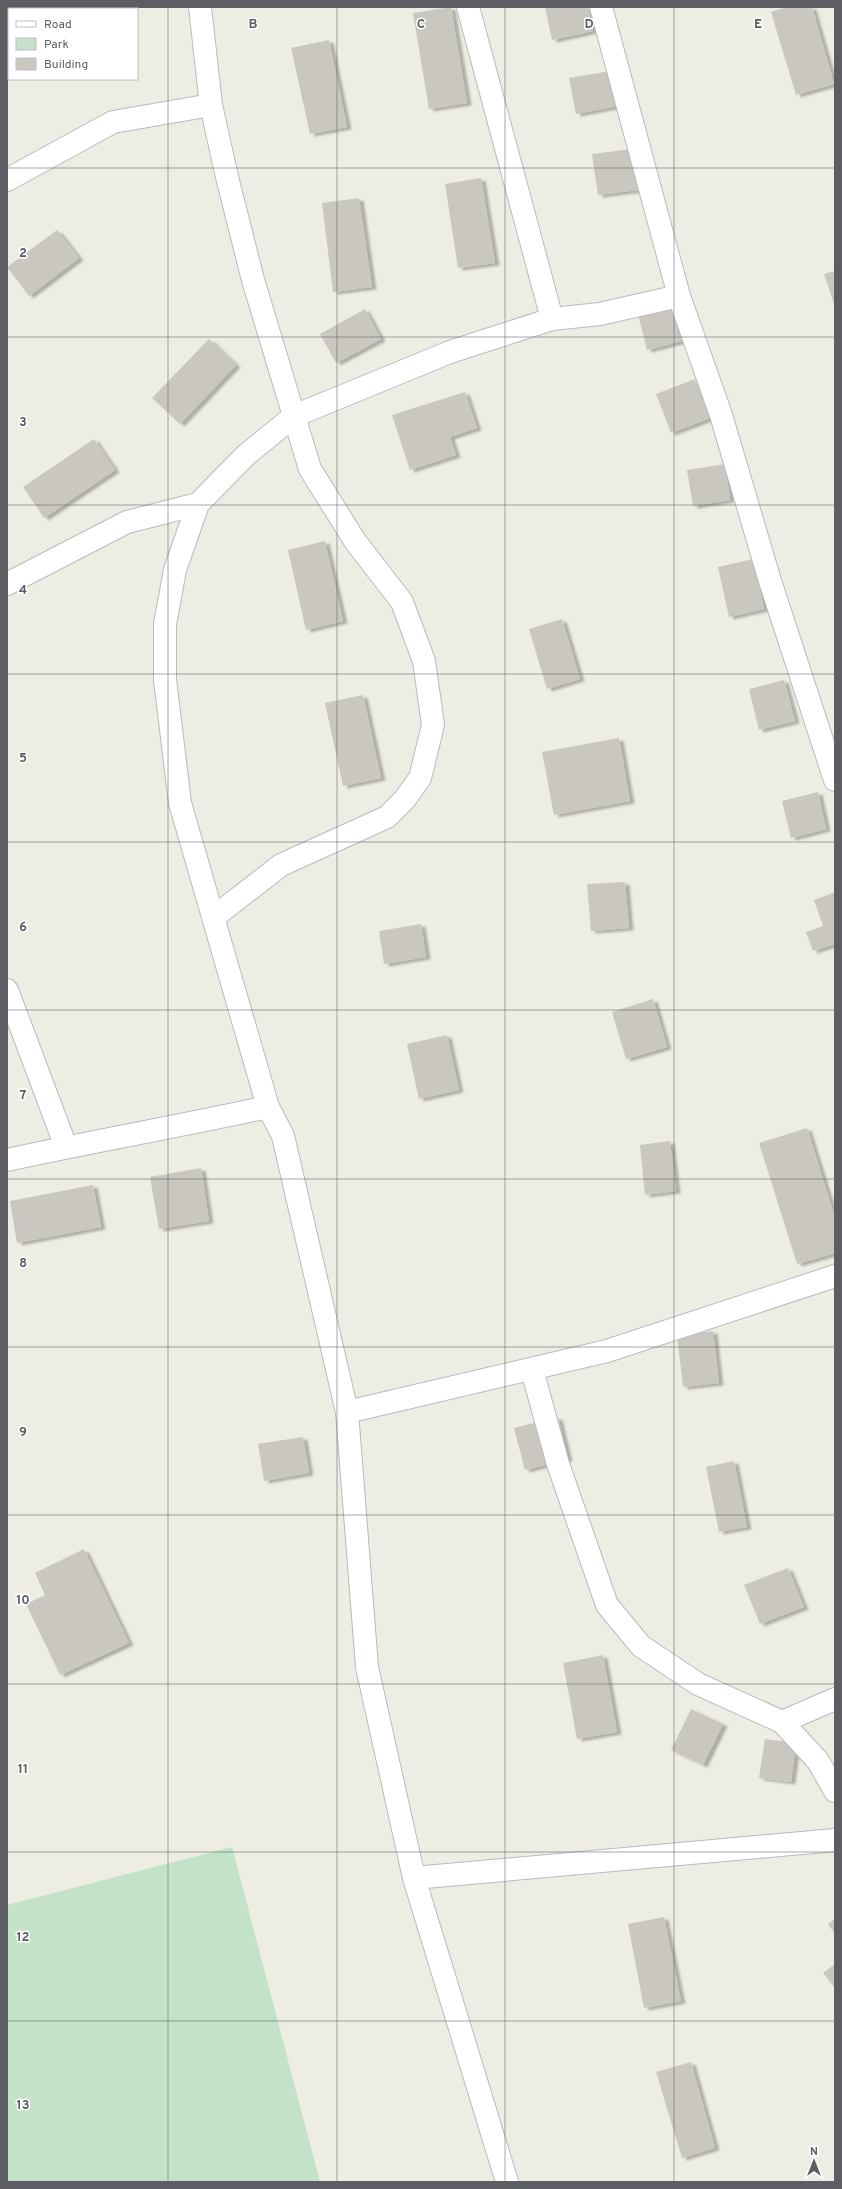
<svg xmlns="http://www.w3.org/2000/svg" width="842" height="2189" font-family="Overpass,sans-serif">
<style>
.green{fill:#c3e2c8}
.building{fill:#c9c7c0;filter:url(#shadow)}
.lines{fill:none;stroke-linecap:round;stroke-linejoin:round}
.minor-casing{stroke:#b9babf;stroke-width:24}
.minor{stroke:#fff;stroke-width:22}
.grid{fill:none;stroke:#5c5e63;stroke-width:1;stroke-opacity:0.55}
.grid-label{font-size:13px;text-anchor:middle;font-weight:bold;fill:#5c5e63;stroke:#fff;stroke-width:3;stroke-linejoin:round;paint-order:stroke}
</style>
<defs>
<filter id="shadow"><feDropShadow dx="4.5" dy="2.5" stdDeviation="1" flood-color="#0004"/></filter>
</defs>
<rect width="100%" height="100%" fill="#edede4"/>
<!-- green -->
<path class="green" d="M 232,1847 L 320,2182 L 7,2182 L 7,1905 Z"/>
<!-- building -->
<path class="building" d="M 54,7 L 70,7 L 71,9 L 51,9 Z
M 451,7 L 467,103 L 429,109 L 413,13 Z
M 545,7 L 588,7 L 593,31 L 552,40 Z
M 787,7 L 812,7 L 834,84 L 796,95 L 771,12 Z
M 329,40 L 347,127 L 310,134 L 291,48 Z
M 611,71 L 618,106 L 576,114 L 569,78 Z
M 632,149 L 638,190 L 598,195 L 592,154 Z
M 481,178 L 495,263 L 458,268 L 445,184 Z
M 359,198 L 372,287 L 333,292 L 322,203 Z
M 57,230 L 79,258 L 29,296 L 7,267 Z
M 835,271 L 835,307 L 824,274 Z
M 673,302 L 682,341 L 647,350 L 637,310 Z
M 365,309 L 381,339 L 336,363 L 320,334 Z
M 209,339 L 236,365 L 180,424 L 152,398 Z
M 695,379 L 710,418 L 671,433 L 656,394 Z
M 465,392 L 477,428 L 450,437 L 456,455 L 410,470 L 392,415 Z
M 94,439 L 115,470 L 44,518 L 23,487 Z
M 725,464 L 730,500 L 693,506 L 687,470 Z
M 325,541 L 343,621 L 306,630 L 288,550 Z
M 753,559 L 764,609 L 729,617 L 718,567 Z
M 562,619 L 580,679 L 547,689 L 529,629 Z
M 784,680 L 795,721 L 759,730 L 749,689 Z
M 363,695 L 381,778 L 343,786 L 325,703 Z
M 619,738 L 630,801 L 554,815 L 542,752 Z
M 818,792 L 826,829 L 791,838 L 782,801 Z
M 625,882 L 629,928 L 591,931 L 587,884 Z
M 835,892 L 835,944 L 813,951 L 806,932 L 823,926 L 814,900 Z
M 421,924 L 426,957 L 384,964 L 379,931 Z
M 653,999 L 667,1047 L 626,1059 L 612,1012 Z
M 447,1035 L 459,1090 L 419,1099 L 407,1044 Z
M 807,1128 L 835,1218 L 835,1253 L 797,1264 L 759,1143 Z
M 670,1141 L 676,1191 L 645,1195 L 640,1145 Z
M 201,1168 L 209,1221 L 159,1229 L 150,1177 Z
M 93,1185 L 101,1227 L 17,1243 L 10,1201 Z
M 713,1331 L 719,1383 L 683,1387 L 677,1335 Z
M 558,1417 L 568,1459 L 525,1470 L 514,1428 Z
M 303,1437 L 309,1473 L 264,1481 L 258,1444 Z
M 734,1461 L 747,1527 L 719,1532 L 706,1467 Z
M 84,1549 L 129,1643 L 60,1675 L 26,1604 L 45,1595 L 35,1573 Z
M 788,1568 L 804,1607 L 760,1624 L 744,1585 Z
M 603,1655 L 617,1732 L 577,1739 L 563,1663 Z
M 691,1709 L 723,1724 L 703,1765 L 671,1750 Z
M 765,1739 L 796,1743 L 791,1782 L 759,1778 Z
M 664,1917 L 681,2001 L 644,2008 L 628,1924 Z
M 835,1919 L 835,1934 L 828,1924 Z
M 835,1964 L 835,1988 L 823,1973 Z
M 691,2062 L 715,2148 L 682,2158 L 656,2072 Z"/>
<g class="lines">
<defs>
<path id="minor" d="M 200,7 L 211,105 L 227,177 L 253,280 L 310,469 L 355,541 L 402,602 L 424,661 L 433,725 L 420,778 L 405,799 L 387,817 L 281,865 L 214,917
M 468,7 L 552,319
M 601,7 L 679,296 L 721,415 L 770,581 L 835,780
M 7,180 L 113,122 L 211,105
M 7,584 L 127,522 L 198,504
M 7,990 L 66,1147
M 268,1107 L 180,803 L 165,680 L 165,624 L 175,570 L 198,504 L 246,455 L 294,416 L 450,352 L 552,319 L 600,314 L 679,296
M 7,1160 C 94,1141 181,1126 268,1107 L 283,1136 L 347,1412
M 532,1370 L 558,1464 L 607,1605 L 641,1646 L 698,1684 L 782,1722 L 818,1761 L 835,1791
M 782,1722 L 835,1699
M 414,1878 L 835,1840
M 507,2182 L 414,1878 L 367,1667 L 347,1412 L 607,1351 L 835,1276"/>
</defs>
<!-- minor casing -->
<use href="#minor" class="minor-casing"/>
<!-- minor -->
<use href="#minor" class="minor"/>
</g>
<!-- grid -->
<path class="grid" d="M 168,7 L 168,2182M 337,7 L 337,2182M 505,7 L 505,2182M 674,7 L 674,2182M 7,168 L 835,168M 7,337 L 835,337M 7,505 L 835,505M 7,674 L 835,674M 7,842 L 835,842M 7,1010 L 835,1010M 7,1179 L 835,1179M 7,1347 L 835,1347M 7,1515 L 835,1515M 7,1684 L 835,1684M 7,1852 L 835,1852M 7,2021 L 835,2021"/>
<g class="grid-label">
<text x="253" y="28">B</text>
<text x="421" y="28">C</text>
<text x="589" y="28">D</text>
<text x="758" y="28">E</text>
<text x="23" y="257">2</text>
<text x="23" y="426">3</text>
<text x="23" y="594">4</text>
<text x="23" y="762">5</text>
<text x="23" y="931">6</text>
<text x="23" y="1099">7</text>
<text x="23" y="1267">8</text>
<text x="23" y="1436">9</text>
<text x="23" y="1604">10</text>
<text x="23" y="1773">11</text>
<text x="23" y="1941">12</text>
<text x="23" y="2109">13</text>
</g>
<!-- border -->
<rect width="842" height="2189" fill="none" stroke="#5c5e63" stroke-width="16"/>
<!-- legend -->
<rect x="8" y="8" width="130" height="72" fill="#ffffff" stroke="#bebfc1"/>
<rect x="16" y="21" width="20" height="6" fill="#ffffff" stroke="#bebfc1"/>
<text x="44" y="28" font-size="12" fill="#5c5e63">Road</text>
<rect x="16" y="38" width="20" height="12" fill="#c3e2c8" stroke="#bebfc1"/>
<text x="44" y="48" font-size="12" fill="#5c5e63">Park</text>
<rect x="16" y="58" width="20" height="12" fill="#c9c7c0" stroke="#bebfc1"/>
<text x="44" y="68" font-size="12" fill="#5c5e63">Building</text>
<!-- north arrow -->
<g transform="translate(814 2161)" stroke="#ffffff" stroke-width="3" paint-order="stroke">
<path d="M0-3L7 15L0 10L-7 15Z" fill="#5c5e63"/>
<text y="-6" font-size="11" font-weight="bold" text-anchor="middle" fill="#5c5e63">N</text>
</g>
</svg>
